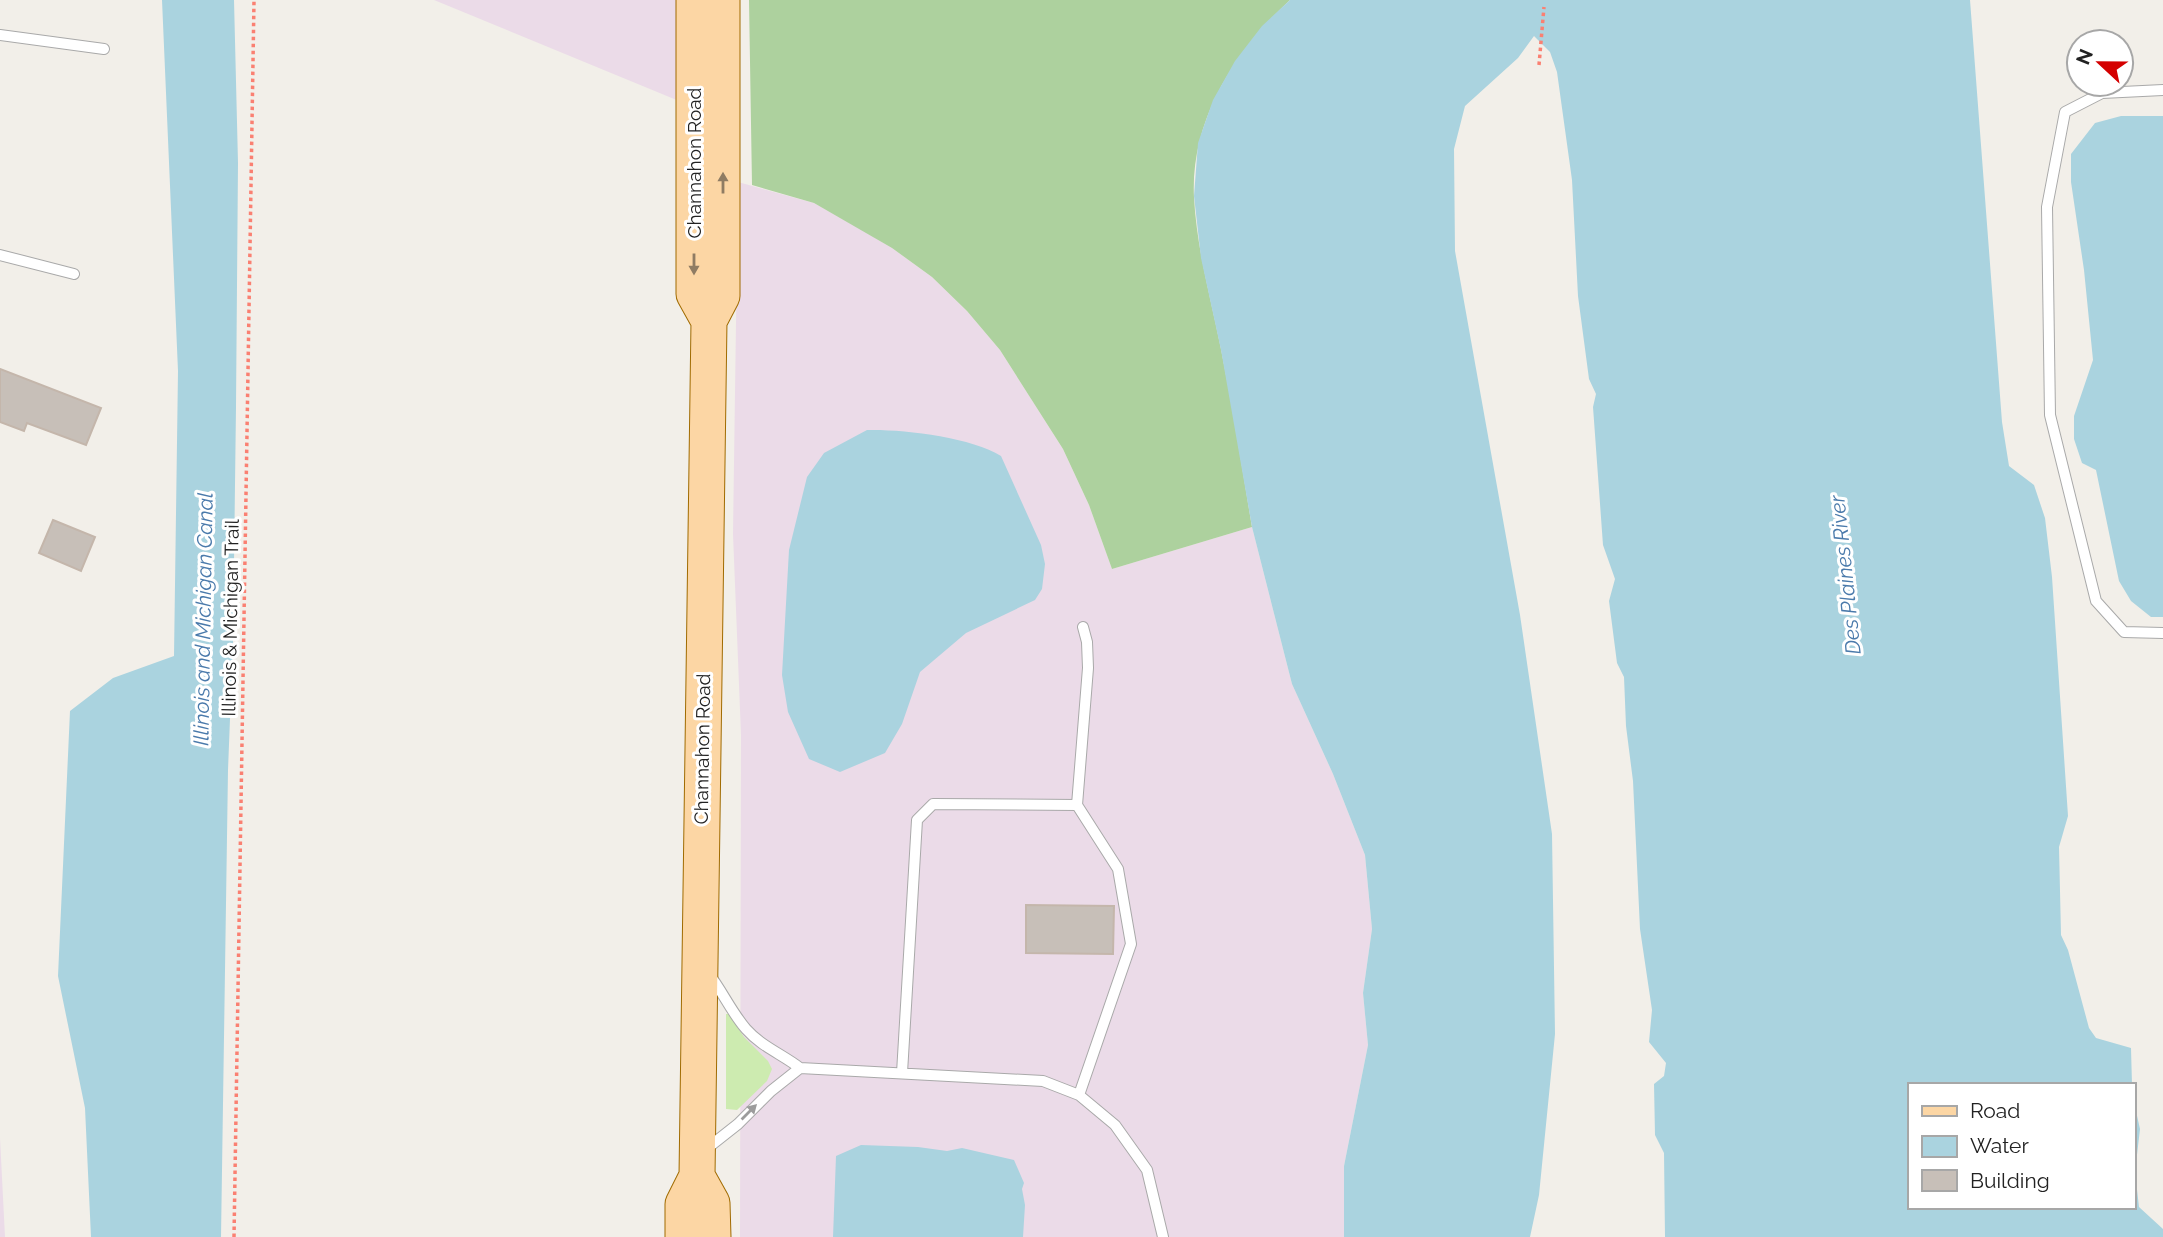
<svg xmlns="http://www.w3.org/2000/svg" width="2163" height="1237" font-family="Raleway,sans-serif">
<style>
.industrial{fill:#ebdbe8}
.grass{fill:#cdebb0}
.forest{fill:#add19e}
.water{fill:#aad3df}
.building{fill:#c7bfb8;stroke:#c4b6ab;stroke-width:2}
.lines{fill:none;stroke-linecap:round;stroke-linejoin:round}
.service-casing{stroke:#a9a9a9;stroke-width:12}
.primary-casing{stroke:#a06b00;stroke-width:37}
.path{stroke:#fa8072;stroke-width:3.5;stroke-dasharray:3.5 3.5;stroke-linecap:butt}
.service{stroke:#fff;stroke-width:10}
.primary{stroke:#fcd6a4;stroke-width:35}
.oneway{fill:#8f7c63}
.oneway2{fill:#9c9c9c}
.labels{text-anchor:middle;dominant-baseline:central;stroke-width:6;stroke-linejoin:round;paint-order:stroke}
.street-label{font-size:19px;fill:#222;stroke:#fff}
.water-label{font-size:21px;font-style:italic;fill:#4a7aab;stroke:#fff}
</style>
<rect width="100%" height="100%" fill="#f2efe9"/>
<!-- industrial -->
<path class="industrial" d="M 434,0 L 678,0 L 679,101 Z
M 738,182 L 814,203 L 855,226 L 892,248 L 932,277 L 967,311 L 1000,350 L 1063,449 L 1089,505 L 1112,569 L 1252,527 L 1292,684 L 1333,774 L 1365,855 L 1372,929 L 1363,993 L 1368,1045 L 1344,1166 L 1344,1237 L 740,1237 L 741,735 L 733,534 Z
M 0,1138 L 5,1237 L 0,1237 Z"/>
<!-- grass -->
<path class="grass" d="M 726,1014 L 729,1014 L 744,1037 L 768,1061 L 772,1069 L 767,1081 L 737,1110 L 726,1109 Z"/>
<!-- forest -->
<path class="forest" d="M 749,0 L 1290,0 C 1235,51 1190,120 1194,198 C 1197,250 1211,299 1221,349 C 1233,408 1242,468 1252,527 L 1112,569 L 1089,505 L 1063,449 L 1000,350 L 967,311 L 932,277 L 892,248 L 814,203 L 752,185 Z"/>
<!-- water -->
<path class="water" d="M 162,0 L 234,0 L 238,163 L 236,407 L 233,642 L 228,770 L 221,1237 L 91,1237 L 85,1108 L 58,976 L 70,711 L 113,678 L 174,656 L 178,371 Z
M 1290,0 L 1970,0 L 2002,422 L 2009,466 L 2034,485 L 2045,518 L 2052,577 L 2068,816 L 2059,847 L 2061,935 L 2068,950 L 2089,1028 L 2096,1038 L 2131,1048 L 2132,1085 L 1909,1085 L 1909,1207 L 2133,1207 L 2133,1098 L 2140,1129 L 2135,1172 L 2139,1207 L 2163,1229 L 2163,1237 L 1665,1237 L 1664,1153 L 1655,1135 L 1654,1084 L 1664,1076 L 1666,1063 L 1649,1042 L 1652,1010 L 1640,929 L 1633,781 L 1626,726 L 1624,677 L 1617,663 L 1609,601 L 1615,579 L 1603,545 L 1593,407 L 1596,394 L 1589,379 L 1578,296 L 1572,180 L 1557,72 L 1550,52 L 1534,36 L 1518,58 L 1465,106 L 1454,149 L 1455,251 L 1520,615 L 1552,834 L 1555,1034 L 1539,1195 L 1530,1237 L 1344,1237 L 1344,1166 L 1368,1045 L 1363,993 L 1372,929 L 1365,855 L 1333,774 L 1292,684 L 1252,527 L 1221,350 L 1201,258 L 1194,196 L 1198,143 L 1213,100 L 1235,61 L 1262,26 Z
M 2121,116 L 2163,116 L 2163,617 L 2151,617 L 2131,601 L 2119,581 L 2096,470 L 2082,463 L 2074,439 L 2074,416 L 2093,360 L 2084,270 L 2071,182 L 2071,154 L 2095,123 Z
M 867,430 C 902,429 971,437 1001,456 L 1041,545 L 1045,564 L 1042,589 L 1035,600 L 966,633 L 920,672 L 902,724 L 885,753 L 840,772 L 809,759 L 788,712 L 782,675 L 789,550 L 807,477 L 824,453 Z
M 861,1145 L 918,1147 L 947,1151 L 962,1148 L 1014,1160 L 1024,1183 L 1022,1189 L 1025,1205 L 1023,1237 L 833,1237 L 836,1156 Z"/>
<!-- building -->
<path class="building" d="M 0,369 L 101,408 L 86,445 L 27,423 L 24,431 L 0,422 Z
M 53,520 L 95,537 L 81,571 L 39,553 Z
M 1026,905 L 1114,906 L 1113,954 L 1026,953 Z"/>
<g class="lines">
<defs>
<path id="service" d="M 0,35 L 104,49
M 2163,90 L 2102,93 L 2065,112 L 2047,207 L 2050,415 L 2096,601 L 2124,632 L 2163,633
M 0,255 L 74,274
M 800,1068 L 1043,1081 L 1079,1095 L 1115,1125 L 1147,1170 L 1163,1237
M 902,1073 L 917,820 L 933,804 L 1077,805
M 1079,1095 L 1131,944 L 1118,869 L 1077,805 L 1088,668 L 1087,642 L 1083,627
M 705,1150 L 738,1124 L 771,1091 L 800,1068 C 782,1054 762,1047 746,1029 C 732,1013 722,991 709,974"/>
<path id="primary" d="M 694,0 L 694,294 L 709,321
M 697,1176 L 712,1203 L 713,1237
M 683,1237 L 683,1204 L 697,1176 L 709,321 L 722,296 L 722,0"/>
</defs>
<!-- service casing -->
<use href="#service" class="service-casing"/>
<!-- primary casing -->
<use href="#primary" class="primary-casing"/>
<!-- path -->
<path class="path" d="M 1539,65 L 1544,7
M 234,1237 L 254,0"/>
<!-- service -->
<use href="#service" class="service"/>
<!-- primary -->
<use href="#primary" class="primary"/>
</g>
<!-- one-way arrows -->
<defs><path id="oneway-solid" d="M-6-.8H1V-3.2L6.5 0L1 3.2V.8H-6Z" transform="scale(1.75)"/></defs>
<g class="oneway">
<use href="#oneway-solid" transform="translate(723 183) rotate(-90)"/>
<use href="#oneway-solid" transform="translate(694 264) rotate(90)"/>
</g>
<use class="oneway2" href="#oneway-solid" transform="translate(749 1112) rotate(-45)"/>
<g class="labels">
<!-- street labels -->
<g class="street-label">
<text transform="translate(694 163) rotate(-90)">Channahon Road</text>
<text transform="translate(230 618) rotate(-89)">Illinois &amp; Michigan Trail</text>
<text transform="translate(702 749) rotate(-89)">Channahon Road</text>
</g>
<!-- water labels -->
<g class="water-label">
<text transform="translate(1845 575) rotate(-96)">Des Plaines River</text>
<text transform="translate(203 619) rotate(-89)">Illinois and Michigan Canal</text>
</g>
</g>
<!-- legend -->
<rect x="1908" y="1083" width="228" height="126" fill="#ffffff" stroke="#a7a7a7" stroke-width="2"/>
<rect x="1922" y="1106" width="35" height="10" fill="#fcd6a4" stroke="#a7a7a7" stroke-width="2"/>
<text x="1970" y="1118" font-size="21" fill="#222222">Road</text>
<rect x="1922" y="1136" width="35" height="21" fill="#aad3df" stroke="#a7a7a7" stroke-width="2"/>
<text x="1970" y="1153" font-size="21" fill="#222222">Water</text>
<rect x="1922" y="1170" width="35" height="21" fill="#c7bfb8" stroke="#a7a7a7" stroke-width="2"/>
<text x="1970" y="1188" font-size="21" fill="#222222">Building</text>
<!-- north arrow -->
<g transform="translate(2100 63) rotate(292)"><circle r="33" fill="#ffffff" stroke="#a7a7a7" stroke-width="2"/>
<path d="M0-5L12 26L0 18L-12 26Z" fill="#d40000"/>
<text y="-10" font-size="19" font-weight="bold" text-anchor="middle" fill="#222222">N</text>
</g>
</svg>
